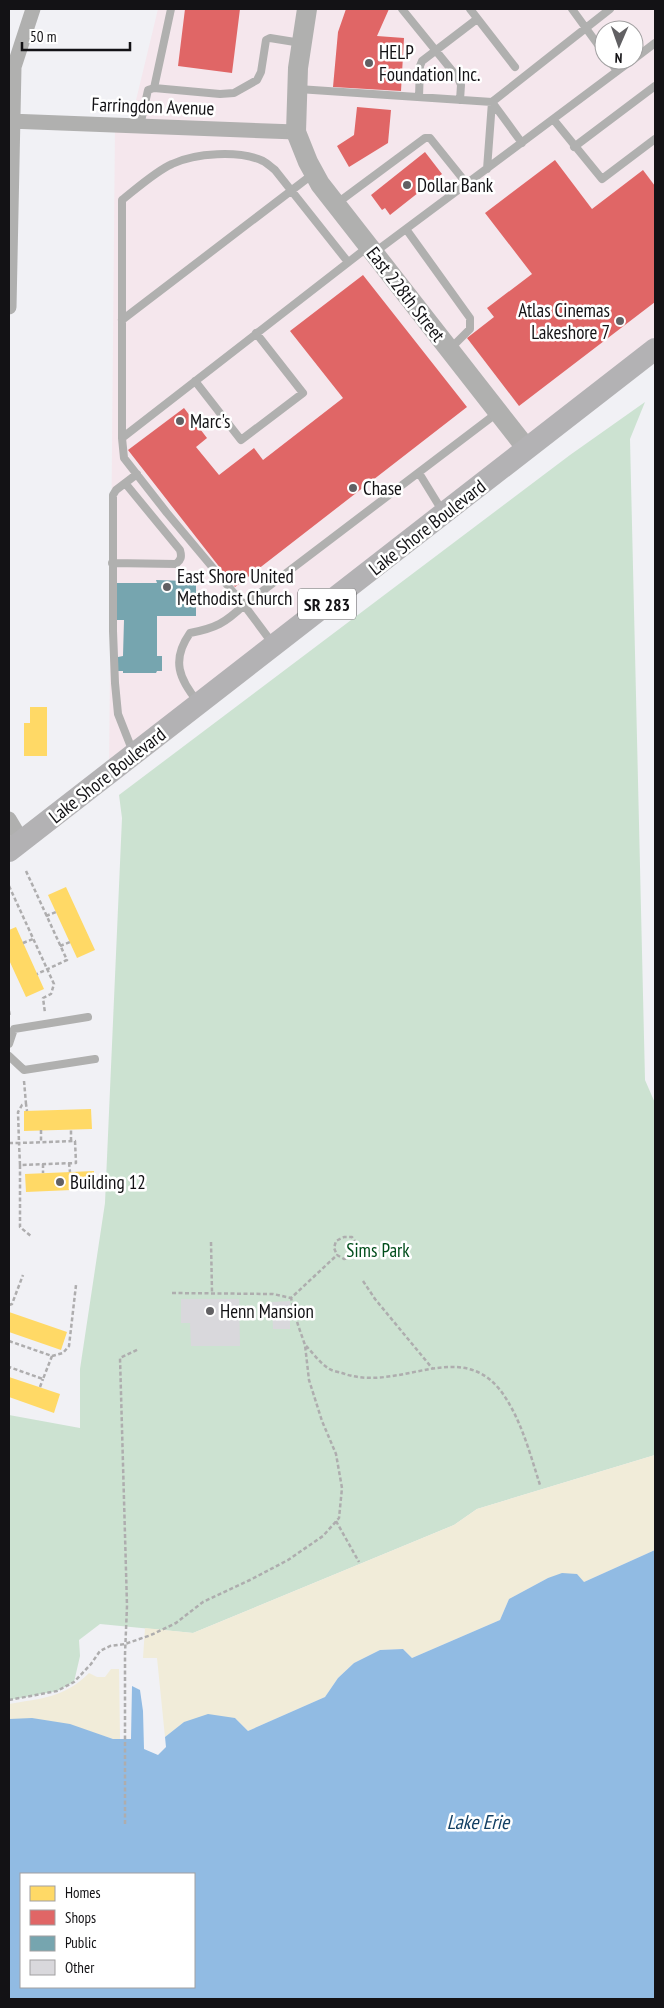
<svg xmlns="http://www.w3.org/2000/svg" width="664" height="2008" font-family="'PT Sans Narrow',sans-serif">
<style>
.commercial{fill:#f5e7ed;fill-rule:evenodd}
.green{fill:#cce2d1}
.sand{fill:#f1ecd9}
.water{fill:#91bbe3;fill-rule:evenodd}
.homes{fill:#ffd966}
.shops{fill:#e06666}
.public{fill:#76a5af}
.building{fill:#d9d8dc}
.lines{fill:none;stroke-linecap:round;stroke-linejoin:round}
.path{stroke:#aeadae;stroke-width:2.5;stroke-dasharray:4 2.5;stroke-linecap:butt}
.lane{stroke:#b0b0af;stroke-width:8}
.street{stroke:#b0b0af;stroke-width:15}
.secondary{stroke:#b0b0af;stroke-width:20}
.primary{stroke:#b3b2b4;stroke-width:22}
.poi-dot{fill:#616063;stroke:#fff;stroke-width:2}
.labels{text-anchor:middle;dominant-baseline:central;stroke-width:5;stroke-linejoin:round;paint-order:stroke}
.shield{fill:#fff;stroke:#5a595b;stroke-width:1}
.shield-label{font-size:18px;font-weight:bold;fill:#131215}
.poi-label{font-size:19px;fill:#131215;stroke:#fff;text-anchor:start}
.street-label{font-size:19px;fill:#131215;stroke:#fff}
.park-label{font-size:19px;fill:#004d1b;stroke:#fff}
.water-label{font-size:20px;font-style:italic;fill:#123f63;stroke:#fff}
</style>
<rect width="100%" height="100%" fill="#f1f1f5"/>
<!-- commercial -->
<path class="commercial" d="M 158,9 L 655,9 L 655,349 L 109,774 L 115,125 L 130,125 ZM 604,30 L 634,30 L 634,60 L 604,60 Z"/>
<!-- green -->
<path class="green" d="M 645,402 L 630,439 L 645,1080 L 655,1103 L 655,1455 L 477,1509 L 454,1525 L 193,1633 L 100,1624 L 79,1640 L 80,1656 L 74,1682 L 57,1691 L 9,1700 L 9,1415 L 80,1428 L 80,1369 L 105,1203 L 122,818 L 119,795 L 570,455 Z"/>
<!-- sand -->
<path class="sand" d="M 655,1455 L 655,1550 L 584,1582 L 548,1578 L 509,1599 L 500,1620 L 412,1658 L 403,1649 L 380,1650 L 354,1663 L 338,1678 L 325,1697 L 248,1731 L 235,1718 L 184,1722 L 165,1737 L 157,1658 L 143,1658 L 145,1628 L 193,1633 L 454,1525 L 477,1509 Z
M 111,1669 L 119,1669 L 120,1739 L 113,1739 C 75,1726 50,1718 9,1719 L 9,1704 C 42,1698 64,1698 89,1673 L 97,1677 L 105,1677 Z"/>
<!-- water -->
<path class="water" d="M 655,1550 L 655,1999 L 9,1999 L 9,1719 L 32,1718 L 70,1724 L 113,1739 L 131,1739 L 132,1686 L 140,1690 L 143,1711 L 144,1749 L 158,1755 L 166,1747 L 165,1737 L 184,1722 L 208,1714 L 235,1718 L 248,1731 L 325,1697 L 338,1678 L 354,1663 L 380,1650 L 403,1649 L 412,1658 L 500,1620 L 509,1599 L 548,1578 L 562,1573 L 577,1574 L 584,1582 ZM 21,1874 L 194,1874 L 194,1987 L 21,1987 Z"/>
<!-- homes -->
<path class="homes" d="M 30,707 L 47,707 L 47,756 L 24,756 L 24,723 L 30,723 Z
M 66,887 L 95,950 L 77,958 L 48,895 Z
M 16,927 L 44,989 L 26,997 L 9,960 L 9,930 Z
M 91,1109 L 92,1129 L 24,1131 L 24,1111 Z
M 94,1171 L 94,1189 L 26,1192 L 25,1174 Z
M 9,1312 L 67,1332 L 61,1350 L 9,1332 Z
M 9,1377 L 60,1394 L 54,1413 L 9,1397 Z"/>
<!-- shops -->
<path class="shops" d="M 185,9 L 240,9 L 232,73 L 178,66 Z
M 346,9 L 389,9 L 377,36 L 404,38 L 401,91 L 333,87 L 338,32 Z
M 357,107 L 391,110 L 388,143 L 349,167 L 337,146 L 354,135 Z
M 425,152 L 442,174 L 390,215 L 385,208 L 382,210 L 371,195 Z
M 555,160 L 592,209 L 643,170 L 655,186 L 655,302 L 519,406 L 467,338 L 494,317 L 487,308 L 532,274 L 485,213 Z
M 363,275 L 467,407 L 235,587 L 128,450 L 184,408 L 207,438 L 196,447 L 219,475 L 254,448 L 263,460 L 343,398 L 290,331 Z"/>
<!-- public -->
<path class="public" d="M 156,580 L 186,581 L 186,583 L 196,584 L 196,616 L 157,616 L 157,656 L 162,656 L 162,671 L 157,671 L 156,673 L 123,673 L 123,671 L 118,671 L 118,657 L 123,656 L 124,620 L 116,620 L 116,583 L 157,583 Z"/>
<!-- building -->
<path class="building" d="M 181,1299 L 239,1299 L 240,1346 L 191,1346 L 190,1323 L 181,1323 Z
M 290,1301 L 290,1329 L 273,1329 L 272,1302 Z"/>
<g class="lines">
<!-- path -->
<path class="path" d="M 26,871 L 67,960 L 37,974
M 9,886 L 54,984 L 51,994 L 43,998 L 45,1013
M 46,916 L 56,912
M 23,943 L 33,939
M 60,946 L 70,942
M 9,1011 L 10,1017
M 24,1081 L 26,1104
M 41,1130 L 41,1142
M 71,1141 L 71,1129
M 9,1143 L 19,1143 L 18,1112 L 22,1105 L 26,1104 L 27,1111
M 69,1163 L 70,1172
M 43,1164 L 43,1173
M 20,1165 L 19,1143 L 75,1141 L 76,1163 L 20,1165 L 20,1227 L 32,1237
M 211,1242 L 212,1292
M 363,1281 L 375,1299 L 432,1368
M 172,1293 L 273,1294 L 291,1298 L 337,1255 L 344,1259 L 351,1257 L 357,1252 L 357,1244 L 352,1237 L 344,1237 L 336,1241 L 334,1248 L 337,1255
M 9,1305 L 12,1304 L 23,1275
M 9,1341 L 52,1356 L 43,1379 L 9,1367
M 306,1346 C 313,1353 320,1363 328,1368 C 332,1371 338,1372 342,1373 C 401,1395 465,1331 507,1400 C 523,1426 531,1457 540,1485
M 52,1356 L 63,1353 L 69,1346 L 76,1285
M 40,1387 L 43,1379
M 336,1521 L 359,1562
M 9,1700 L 57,1691 L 74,1682 L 91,1664 L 100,1651 L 110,1646 L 125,1644 L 151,1635 L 176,1623 L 203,1602 L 250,1580 L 288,1560 L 323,1536 L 339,1518 L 342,1488 L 336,1454 L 322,1421 L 309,1380 L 305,1345 L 298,1325 L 291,1298
M 125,1824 L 125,1654 L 127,1606 L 120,1358 L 139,1349"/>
<!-- lane -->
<path class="lane" d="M 402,9 L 458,78 L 461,85 L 460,100
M 470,9 L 515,67
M 572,9 L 604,53
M 634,59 L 655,43
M 609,60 L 617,71
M 154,88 L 171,9
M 298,89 L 492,102 L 487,169
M 419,97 L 420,66 L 422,61 L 477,19
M 553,119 L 602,179 L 655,139
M 140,126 L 148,90 L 154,88 L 220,94 L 234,93 L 257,80 L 261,72 L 266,40 L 270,38 L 301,43
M 522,143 L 492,102 L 610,9
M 574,147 L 655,86
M 336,204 L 425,138 L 430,138 L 467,184
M 406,229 L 470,318 L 470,329 L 451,348
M 375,252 L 632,60
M 122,320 L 313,174
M 195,381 L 241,440 L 303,393 L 256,333
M 122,438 L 122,200 C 136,189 156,171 172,164 C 195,153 239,150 263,161 C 267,163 271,167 275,170 L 348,262
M 419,473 L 443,512
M 112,563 L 176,564 C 181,560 182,557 180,550 L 125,483
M 273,644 L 244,605 L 497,413
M 198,702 C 179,679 171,660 190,633 C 216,628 225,623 244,605 L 167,513 L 124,458 L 122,438 L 368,247
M 133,752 L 118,714 L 115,683 L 113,631 L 113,495 L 116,490 L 137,474
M 9,1044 L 14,1029 L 88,1017
M 9,1056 L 24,1070 L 95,1059"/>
<!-- street -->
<path class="street" d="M 9,121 L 296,132
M 9,307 L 14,67 L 33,9
M 9,819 L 22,841"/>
<!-- secondary -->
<path class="secondary" d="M 307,9 L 298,68 L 296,132 L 308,162 L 320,184 L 527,449"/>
<!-- primary -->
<path class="primary" d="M 9,851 L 655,349"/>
</g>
<!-- markers -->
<g class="poi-dot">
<circle cx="369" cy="63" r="5"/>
<circle cx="407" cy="185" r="5"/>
<circle cx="620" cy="321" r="5"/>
<circle cx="180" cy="421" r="5"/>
<circle cx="353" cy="488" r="5"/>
<circle cx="167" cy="587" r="5"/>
<circle cx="60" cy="1182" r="5"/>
<circle cx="210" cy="1311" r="5"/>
</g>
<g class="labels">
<!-- shield labels -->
<rect class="shield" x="298" y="588.5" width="58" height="31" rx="4"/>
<g class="shield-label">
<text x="327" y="604">SR 283</text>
</g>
<!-- poi labels -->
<g class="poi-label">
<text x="379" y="52">HELP<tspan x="379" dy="22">Foundation Inc.</tspan></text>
<text x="417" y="185">Dollar Bank</text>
<text x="610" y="310" text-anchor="end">Atlas Cinemas<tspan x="610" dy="22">Lakeshore 7</tspan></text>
<text x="190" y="421">Marc's</text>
<text x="363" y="488">Chase</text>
<text x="177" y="576">East Shore United<tspan x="177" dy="22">Methodist Church</tspan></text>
<text x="70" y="1182">Building 12</text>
<text x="220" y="1311">Henn Mansion</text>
</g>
<!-- street labels -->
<g class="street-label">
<text transform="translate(153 106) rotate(2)">Farringdon Avenue</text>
<text transform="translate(406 294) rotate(52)">East 228th Street</text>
<text transform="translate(427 527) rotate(-38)">Lake Shore Boulevard</text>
<text transform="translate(107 775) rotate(-38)">Lake Shore Boulevard</text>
</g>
<!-- park labels -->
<g class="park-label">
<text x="378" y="1250">Sims Park</text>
</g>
<!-- water labels -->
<g class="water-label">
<text x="478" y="1822">Lake Erie</text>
</g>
</g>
<!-- border -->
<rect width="664" height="2008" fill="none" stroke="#131215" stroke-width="20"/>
<!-- legend -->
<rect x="20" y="1873" width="175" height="115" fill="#ffffff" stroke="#a1a0a1"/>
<rect x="30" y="1886" width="25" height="15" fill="#ffd966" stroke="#a1a0a1"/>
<text x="65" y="1898" font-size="15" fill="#131215">Homes</text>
<rect x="30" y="1910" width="25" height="15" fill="#e06666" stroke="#a1a0a1"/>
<text x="65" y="1923" font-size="15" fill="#131215">Shops</text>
<rect x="30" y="1936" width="25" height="15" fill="#76a5af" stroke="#a1a0a1"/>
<text x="65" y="1948" font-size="15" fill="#131215">Public</text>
<rect x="30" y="1960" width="25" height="15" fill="#d9d8dc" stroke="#a1a0a1"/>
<text x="65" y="1973" font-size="15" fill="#131215">Other</text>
<!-- north arrow -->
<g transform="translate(619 45) rotate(182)"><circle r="24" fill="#ffffff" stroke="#a1a0a1"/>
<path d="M0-4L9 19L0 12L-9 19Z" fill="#616063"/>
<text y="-8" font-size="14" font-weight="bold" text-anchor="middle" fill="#131215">N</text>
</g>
<!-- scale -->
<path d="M22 42v8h108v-8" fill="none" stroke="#131215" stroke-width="2.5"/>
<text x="30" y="42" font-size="15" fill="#131215" stroke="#ffffff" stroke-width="4" paint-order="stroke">50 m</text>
</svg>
